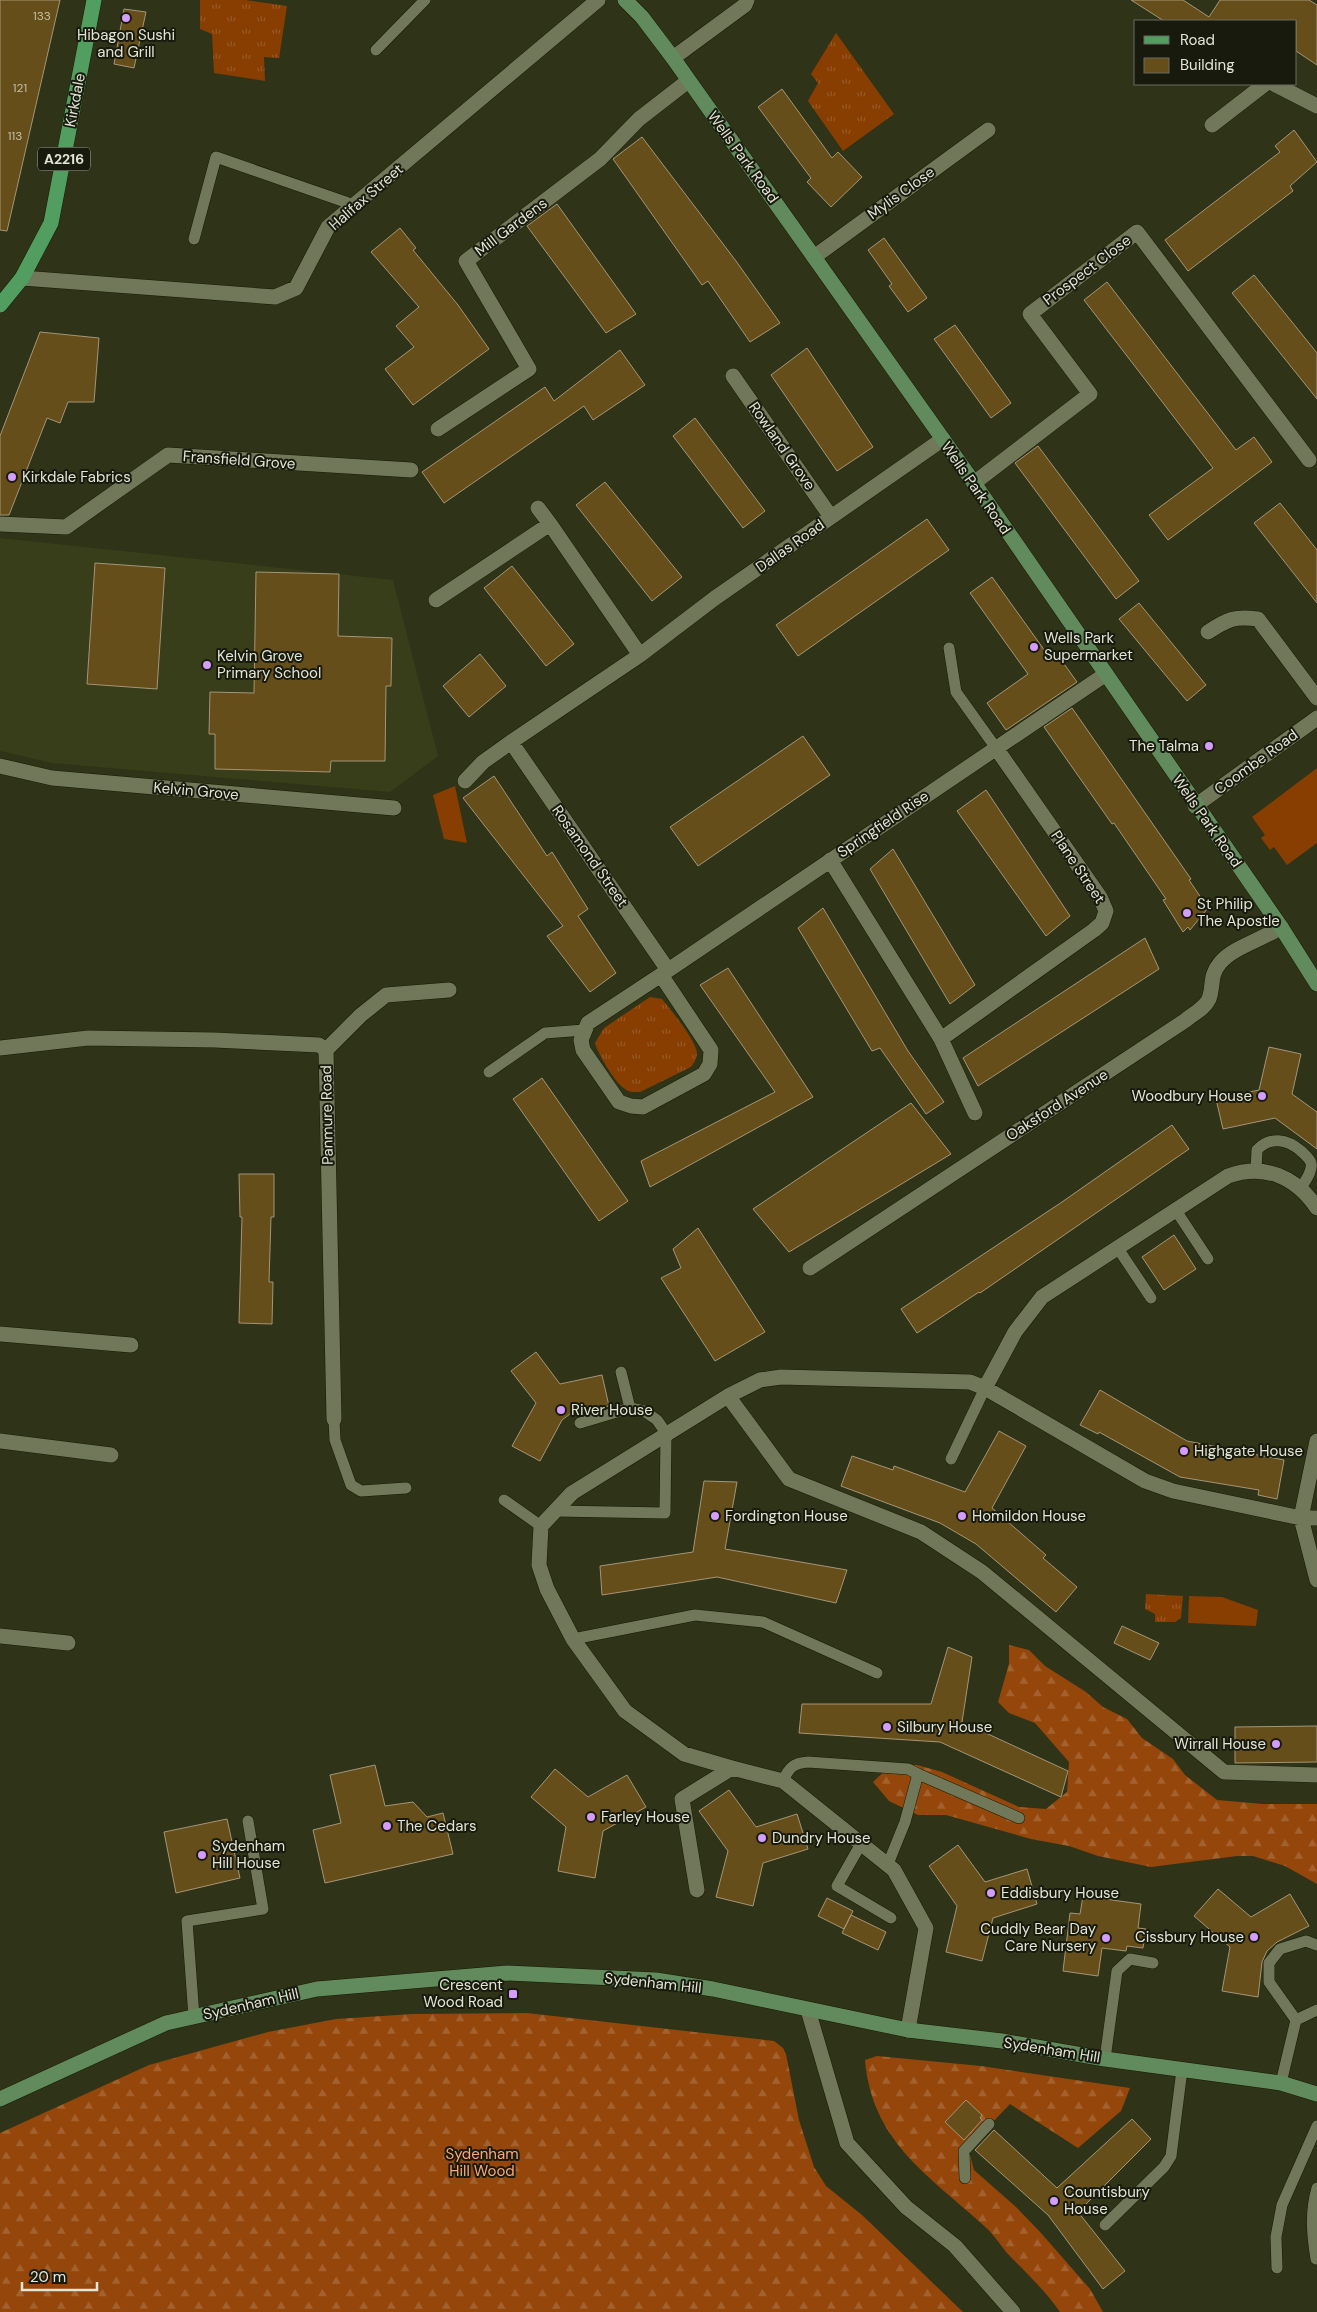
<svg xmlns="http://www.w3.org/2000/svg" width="1317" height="2312" font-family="'DM Sans',sans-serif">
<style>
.built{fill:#383d1a}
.grass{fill:url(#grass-tufts)}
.forest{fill:url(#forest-firs)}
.garden{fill:#883d01}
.building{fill:#664e1b;stroke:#a49577}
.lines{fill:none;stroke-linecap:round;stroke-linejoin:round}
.lane-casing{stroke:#171b02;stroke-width:12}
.street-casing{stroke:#171b02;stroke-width:16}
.secondary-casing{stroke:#171b02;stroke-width:16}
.primary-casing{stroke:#171b02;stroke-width:16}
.lane{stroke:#717759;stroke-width:11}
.street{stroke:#717759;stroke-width:15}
.secondary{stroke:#618a5d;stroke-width:15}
.primary{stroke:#519e60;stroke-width:15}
.poi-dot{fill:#d39cfd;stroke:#181a0e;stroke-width:2}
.labels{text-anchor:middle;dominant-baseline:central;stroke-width:4;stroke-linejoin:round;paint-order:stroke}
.number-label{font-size:12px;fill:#c3bfa6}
.shield{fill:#181a0e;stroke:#a5a899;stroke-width:1}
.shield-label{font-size:14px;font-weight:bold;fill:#e2e5d5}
.poi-label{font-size:15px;fill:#e2e5d5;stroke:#181a0e;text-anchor:start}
.street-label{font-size:15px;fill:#e2e5d5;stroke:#181a0e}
.park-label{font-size:15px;fill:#fea775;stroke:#181a0e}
</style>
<defs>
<pattern id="grass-tufts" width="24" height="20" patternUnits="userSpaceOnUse" patternTransform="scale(1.25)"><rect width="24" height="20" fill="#883d01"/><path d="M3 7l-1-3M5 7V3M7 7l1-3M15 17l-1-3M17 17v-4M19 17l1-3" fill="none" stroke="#985925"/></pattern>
<pattern id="forest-firs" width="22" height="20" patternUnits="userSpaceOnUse" patternTransform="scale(1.25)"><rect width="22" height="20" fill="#94460b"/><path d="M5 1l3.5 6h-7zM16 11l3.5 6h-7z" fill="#a3612e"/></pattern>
</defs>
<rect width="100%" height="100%" fill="#2f3418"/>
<!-- built -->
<path class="built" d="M 0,538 L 393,580 L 438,756 L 390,792 L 52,763 L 0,751 Z"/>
<!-- grass -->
<path class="grass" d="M 200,0 L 245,0 L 287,6 L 279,58 L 264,57 L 265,81 L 214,73 L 212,34 L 200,29 Z
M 836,33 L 894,114 L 843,151 L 808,101 L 818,83 L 811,74 Z
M 650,997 L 662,999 C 670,1009 696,1040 697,1053 C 697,1058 694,1063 691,1067 L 640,1092 C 634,1092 630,1093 625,1089 C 615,1083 598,1054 595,1043 L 604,1028 Z
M 1146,1594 L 1183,1596 L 1181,1618 L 1175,1622 L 1155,1622 L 1155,1614 L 1145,1609 Z"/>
<!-- forest -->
<path class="forest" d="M 1009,1645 L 1029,1650 L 1045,1666 L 1086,1692 L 1103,1707 L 1127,1719 L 1142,1738 L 1173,1759 L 1185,1775 L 1217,1800 L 1263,1804 L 1317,1804 L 1317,1884 L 1285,1866 L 1253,1856 L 1237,1856 L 1151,1867 L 1098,1856 L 1069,1846 L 1031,1839 L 946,1815 L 918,1815 L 889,1801 L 873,1782 L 891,1765 L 917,1765 L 942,1772 L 1019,1807 L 1046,1809 L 1067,1792 L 1069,1762 L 1035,1723 L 1009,1713 L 998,1702 L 1009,1664 Z
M 527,2013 L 774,2041 L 783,2048 L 786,2054 L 799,2120 L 814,2167 L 826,2186 L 862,2215 L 963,2312 L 0,2312 L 0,2133 L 149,2065 L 268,2032 L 336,2019 L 412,2014 Z
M 877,2056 L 981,2066 L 1130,2088 L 1121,2111 L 1078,2148 L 1010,2104 L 968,2148 L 974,2170 L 1016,2207 L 1041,2233 L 1090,2289 L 1103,2312 L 1060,2312 C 1045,2290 1025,2272 1007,2253 C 999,2243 992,2232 982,2224 C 927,2174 872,2141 865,2060 Z"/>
<!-- garden -->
<path class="garden" d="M 1317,768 L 1317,843 L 1287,865 L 1274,847 L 1270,850 L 1261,838 L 1265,835 L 1252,817 Z
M 455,786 L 467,843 L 444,839 L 433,795 Z
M 1189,1596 L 1222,1597 L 1258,1610 L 1256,1626 L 1188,1623 Z"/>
<!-- building -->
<path class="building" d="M 0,0 L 60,0 L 7,231 L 0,230 Z
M 1131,0 L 1183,0 L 1209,17 L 1220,0 L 1309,0 L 1317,5 L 1317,65 L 1296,51 L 1296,21 L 1164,21 Z
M 124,9 L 146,12 L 134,68 L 114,64 Z
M 782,89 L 832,158 L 838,152 L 862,177 L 831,207 L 807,182 L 811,178 L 758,107 Z
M 1294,130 L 1317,162 L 1290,186 L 1293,191 L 1188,271 L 1165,240 L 1280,152 L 1275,146 Z
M 642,137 L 736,261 L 780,323 L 750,342 L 708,281 L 702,285 L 613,159 Z
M 557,204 L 636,314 L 606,333 L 527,226 Z
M 400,228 L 416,248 L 413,250 L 458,305 L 489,349 L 413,405 L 385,369 L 414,347 L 396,326 L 419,307 L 371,252 Z
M 884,238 L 927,298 L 908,312 L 889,286 L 892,284 L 868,250 Z
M 1254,275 L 1317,353 L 1317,399 L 1232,293 Z
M 1107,282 L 1236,450 L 1254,437 L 1272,462 L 1168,540 L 1149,515 L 1213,468 L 1084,300 Z
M 955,325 L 1011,403 L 991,418 L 934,339 Z
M 40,332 L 99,338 L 94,402 L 68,402 L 60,423 L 47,418 L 9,515 L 0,515 L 0,436 Z
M 807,348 L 873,447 L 837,471 L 771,375 Z
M 620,350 L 645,385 L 593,420 L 584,406 L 444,503 L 422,472 L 545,387 L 554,401 Z
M 695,418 L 765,511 L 743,528 L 673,436 Z
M 1038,446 L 1139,581 L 1116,599 L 1015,463 Z
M 605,482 L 682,577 L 652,601 L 576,505 Z
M 1280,503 L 1317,550 L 1317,603 L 1254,523 Z
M 927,519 L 949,550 L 798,656 L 776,625 Z
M 95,563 L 165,568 L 157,689 L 87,684 Z
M 512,566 L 574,644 L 546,666 L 484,588 Z
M 256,572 L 339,574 L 338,636 L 392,638 L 391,686 L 386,686 L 385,761 L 331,761 L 330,772 L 215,769 L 215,734 L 209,734 L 210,692 L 254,693 Z
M 992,577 L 1050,658 L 1057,654 L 1077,682 L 1006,730 L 987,703 L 1028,674 L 970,593 Z
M 1139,603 L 1206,685 L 1187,701 L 1119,619 Z
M 480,654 L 506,686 L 469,717 L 443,686 Z
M 1072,708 L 1191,879 L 1189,880 L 1208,908 L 1190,930 L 1188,927 L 1183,932 L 1163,900 L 1166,899 L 1114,823 L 1112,824 L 1044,727 Z
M 803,736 L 830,775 L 698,866 L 670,827 Z
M 494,776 L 547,856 L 552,852 L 588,909 L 578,916 L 616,973 L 590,992 L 547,936 L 563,926 L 463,798 Z
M 986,790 L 1070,916 L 1046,936 L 957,811 Z
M 893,849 L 975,985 L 950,1004 L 870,869 Z
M 823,908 L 908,1051 L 944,1102 L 926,1114 L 880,1048 L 872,1051 L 798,928 Z
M 1145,938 L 1159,969 L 978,1086 L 963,1058 Z
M 728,968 L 813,1097 L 650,1187 L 641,1161 L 775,1092 L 700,985 Z
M 1269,1047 L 1301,1054 L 1292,1094 L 1317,1112 L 1317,1149 L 1275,1118 L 1223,1129 L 1216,1099 L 1259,1090 Z
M 542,1078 L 628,1201 L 599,1221 L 513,1099 Z
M 911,1103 L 951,1154 L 789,1252 L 753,1209 Z
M 1172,1125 L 1189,1149 L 980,1293 L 979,1292 L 917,1333 L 901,1309 L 1062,1202 Z
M 239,1174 L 274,1174 L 274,1217 L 271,1217 L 269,1282 L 273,1282 L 272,1324 L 239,1323 L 242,1217 L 240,1217 Z
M 698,1228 L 765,1332 L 715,1361 L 661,1278 L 681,1268 L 673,1249 Z
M 1174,1235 L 1196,1269 L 1164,1290 L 1142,1257 Z
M 536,1352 L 560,1384 L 602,1375 L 609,1406 L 570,1414 L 562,1420 L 540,1461 L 512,1446 L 536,1403 L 511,1371 Z
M 1100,1390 L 1187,1441 L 1284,1460 L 1277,1499 L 1258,1495 L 1259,1490 L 1180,1477 L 1099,1432 L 1098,1434 L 1080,1425 Z
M 999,1431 L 1026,1446 L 992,1508 L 1046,1555 L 1043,1558 L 1077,1587 L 1056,1612 L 976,1544 L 940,1523 L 841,1486 L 852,1456 L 893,1470 L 894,1466 L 965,1492 Z
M 704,1481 L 737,1482 L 725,1549 L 847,1570 L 836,1603 L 717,1577 L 602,1595 L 600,1566 L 693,1552 Z
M 1122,1626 L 1159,1643 L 1150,1660 L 1114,1643 Z
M 948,1647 L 972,1657 L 962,1722 L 1068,1771 L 1061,1797 L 940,1742 L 799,1733 L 802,1704 L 931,1704 Z
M 1317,1726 L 1317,1762 L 1235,1763 L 1235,1727 Z
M 375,1765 L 385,1806 L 413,1802 L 427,1817 L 443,1813 L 453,1854 L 325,1883 L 313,1830 L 341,1823 L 330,1775 Z
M 555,1769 L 588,1797 L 627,1775 L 646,1807 L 603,1831 L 595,1878 L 558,1871 L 566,1827 L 531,1797 Z
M 729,1790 L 756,1827 L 797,1814 L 808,1849 L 763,1863 L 753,1906 L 716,1897 L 728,1851 L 699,1811 Z
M 227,1819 L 240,1878 L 176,1893 L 164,1832 Z
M 958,1845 L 985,1882 L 1027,1869 L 1037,1904 L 993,1918 L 982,1961 L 946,1952 L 957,1906 L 929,1866 Z
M 1218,1889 L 1251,1917 L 1290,1894 L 1309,1926 L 1277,1942 L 1267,1951 L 1262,1962 L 1258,1997 L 1222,1991 L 1230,1947 L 1194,1916 Z
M 1083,1896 L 1141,1904 L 1138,1928 L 1146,1929 L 1143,1948 L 1127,1946 L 1126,1951 L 1102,1948 L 1098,1976 L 1063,1971 L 1070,1913 L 1080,1914 Z
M 827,1898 L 853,1911 L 844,1929 L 818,1916 Z
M 851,1915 L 886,1932 L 878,1950 L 842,1933 Z
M 966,2100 L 982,2115 L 980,2118 L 982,2120 L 964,2140 L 945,2122 Z
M 1132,2119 L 1151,2139 L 1078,2212 L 1125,2271 L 1103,2289 L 1048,2215 L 975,2150 L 994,2130 L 1057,2188 Z"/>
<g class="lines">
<defs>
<path id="lane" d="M 376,50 L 425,0
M 194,239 L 216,157 L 354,205
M 949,648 L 956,692 L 996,748
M 489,1072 L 545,1033 L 584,1030
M 1256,1170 L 1257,1150 C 1270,1136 1287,1139 1301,1151 C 1304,1154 1310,1159 1311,1163 C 1313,1171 1305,1181 1301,1188
M 1175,1209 L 1208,1259
M 1117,1247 L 1151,1298
M 621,1372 L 630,1408
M 334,1419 L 335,1440 L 351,1485 L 361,1491 L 406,1488
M 951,1459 L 985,1388
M 504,1500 L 541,1526
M 556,1511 L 665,1513 L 666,1433 L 657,1420 L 644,1411 L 630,1408 L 580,1423
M 573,1639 L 695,1615 L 763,1622 L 877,1673
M 918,1774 L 1019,1818
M 783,1781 C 789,1767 794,1763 808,1762 L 908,1769 L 918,1774 L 905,1822 L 888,1864
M 862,1842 L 837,1886 L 891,1918
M 194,2017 L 187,1921 L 263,1909 L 248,1821
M 1296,2020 L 1317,2010
M 1105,2059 L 1117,1971 L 1130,1959 L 1153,1963
M 1281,2083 L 1296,2020 L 1269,1982 L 1269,1963 L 1280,1949 L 1306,1941 L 1317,1945
M 965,2178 L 964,2151 L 989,2124
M 1105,2225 L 1164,2167 L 1171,2156 L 1182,2070
M 1316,2259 C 1312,2235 1310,2212 1317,2188
M 1277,2268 L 1276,2237 L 1282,2205 L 1317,2126"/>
<path id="street" d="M 673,58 L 745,5 L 747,0
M 1274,84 L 1317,106
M 1212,125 L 1265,84
M 814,257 L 988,130
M 22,278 L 275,297 L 296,288 L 328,227 L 598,0
M 733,376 L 831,517
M 438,429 L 529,369 L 466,261 L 600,159 L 639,119 L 688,81
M 974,483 L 1090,394 L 1030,314 L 1137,232 L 1309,460
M 538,508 L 550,524
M 0,524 L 66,527 L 168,455 L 411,470
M 436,600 L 550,524 L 640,655
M 1208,632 C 1228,619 1234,616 1258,619 L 1317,698
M 511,742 L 668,970
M 0,766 L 52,778 L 394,808
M 465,781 L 483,762 L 511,742 L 640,655 L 715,598 L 943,439
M 1195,806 L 1317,718
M 830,860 L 941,1039 L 1094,930 L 1102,923 L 1106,911 L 1100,897 L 996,748
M 661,975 L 1106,674
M 661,975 L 711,1050 L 710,1064 L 704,1074 L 643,1107 L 631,1106 L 619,1102 L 583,1050 L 581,1040 L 588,1023 Z
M 941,1039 L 975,1113
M 0,1048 L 88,1038 L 215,1040 L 319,1045 L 326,1050 L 334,1419
M 326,1050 L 361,1015 L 386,995 L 449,990
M 810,1268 L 1186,1020 C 1193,1014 1205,1008 1209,999 C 1214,986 1209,976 1220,963 C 1233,947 1264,939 1281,927
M 0,1334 L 131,1345
M 985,1388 L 1015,1332 L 1042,1297 L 1228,1176 C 1265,1163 1296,1177 1317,1208
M 728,1396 L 789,1479 L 921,1532 L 982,1572 L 1224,1772 L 1317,1775
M 0,1441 L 111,1455
M 1317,1441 L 1301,1518 L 1317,1580
M 0,1636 L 68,1643
M 697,1890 L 682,1799 L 732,1768
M 808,2010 L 847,2143 L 906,2207 L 955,2246 L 1013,2312
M 908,2030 L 926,1928 L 894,1870 L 783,1781 L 732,1768 L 684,1754 L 625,1711 L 573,1639 L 547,1589 L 539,1565 L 541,1526 L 572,1493 L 728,1396 L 760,1380 L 781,1377 L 970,1382 L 985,1388 L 1145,1481 L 1173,1491 L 1301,1518 L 1317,1518"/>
<path id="secondary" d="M 625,0 L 642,17 L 673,58 L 974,483 L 1281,927 L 1317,984
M 0,2099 L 166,2023 L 317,1989 L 507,1973 L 656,1980 L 713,1989 L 908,2030 L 1002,2041 L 1105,2059 L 1281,2083 L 1317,2094"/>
<path id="primary" d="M 0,305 L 22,278 L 51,223 L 94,0"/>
</defs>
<!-- lane casing -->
<use href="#lane" class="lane-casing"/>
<!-- street casing -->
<use href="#street" class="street-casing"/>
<!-- secondary casing -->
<use href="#secondary" class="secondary-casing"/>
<!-- primary casing -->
<use href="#primary" class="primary-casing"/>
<!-- lane -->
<use href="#lane" class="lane"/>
<!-- street -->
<use href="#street" class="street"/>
<!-- secondary -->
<use href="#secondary" class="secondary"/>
<!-- primary -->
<use href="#primary" class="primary"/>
</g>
<!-- markers -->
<g class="poi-dot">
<circle cx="126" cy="18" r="5"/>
<circle cx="12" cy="477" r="5"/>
<circle cx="1034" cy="647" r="5"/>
<circle cx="207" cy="665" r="5"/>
<circle cx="1209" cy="746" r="5"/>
<circle cx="1187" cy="913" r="5"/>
<circle cx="1262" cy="1096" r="5"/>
<circle cx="561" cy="1410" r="5"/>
<circle cx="1184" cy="1451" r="5"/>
<circle cx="715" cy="1516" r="5"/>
<circle cx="962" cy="1516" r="5"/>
<circle cx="887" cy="1727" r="5"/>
<circle cx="1276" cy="1744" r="5"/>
<circle cx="591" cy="1817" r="5"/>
<circle cx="387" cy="1826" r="5"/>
<circle cx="762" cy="1838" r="5"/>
<circle cx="202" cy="1855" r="5"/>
<circle cx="991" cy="1893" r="5"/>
<circle cx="1254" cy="1937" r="5"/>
<circle cx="1106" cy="1938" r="5"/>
<rect x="508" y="1989" width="10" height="10" rx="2.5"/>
<circle cx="1054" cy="2201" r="5"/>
</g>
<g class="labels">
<!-- number labels -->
<g class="number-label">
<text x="42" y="16">133</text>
<text x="20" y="88">121</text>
<text x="15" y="136">113</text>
</g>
<!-- shield labels -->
<rect class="shield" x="38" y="147.5" width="52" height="23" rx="4"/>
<g class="shield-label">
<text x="64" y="159">A2216</text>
</g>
<!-- poi labels -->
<g class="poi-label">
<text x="126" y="35" text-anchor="middle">Hibagon Sushi<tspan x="126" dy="17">and Grill</tspan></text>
<text x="22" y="477">Kirkdale Fabrics</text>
<text x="1044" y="638">Wells Park<tspan x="1044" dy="17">Supermarket</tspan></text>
<text x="217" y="656">Kelvin Grove<tspan x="217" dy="17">Primary School</tspan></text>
<text x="1199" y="746" text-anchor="end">The Talma</text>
<text x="1197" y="904">St Philip<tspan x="1197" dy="17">The Apostle</tspan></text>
<text x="1252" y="1096" text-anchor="end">Woodbury House</text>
<text x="571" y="1410">River House</text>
<text x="1194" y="1451">Highgate House</text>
<text x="725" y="1516">Fordington House</text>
<text x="972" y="1516">Homildon House</text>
<text x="897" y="1727">Silbury House</text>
<text x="1266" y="1744" text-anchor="end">Wirrall House</text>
<text x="601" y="1817">Farley House</text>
<text x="397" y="1826">The Cedars</text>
<text x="772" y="1838">Dundry House</text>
<text x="212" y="1846">Sydenham<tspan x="212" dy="17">Hill House</tspan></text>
<text x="1001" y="1893">Eddisbury House</text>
<text x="1096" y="1929" text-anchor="end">Cuddly Bear Day<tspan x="1096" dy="17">Care Nursery</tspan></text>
<text x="1244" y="1937" text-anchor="end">Cissbury House</text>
<text x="503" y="1985" text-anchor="end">Crescent<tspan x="503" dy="17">Wood Road</tspan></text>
<text x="1064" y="2192">Countisbury<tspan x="1064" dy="17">House</tspan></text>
</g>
<!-- street labels -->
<g class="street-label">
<text transform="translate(75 100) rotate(-79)">Kirkdale</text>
<text transform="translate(743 157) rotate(54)">Wells Park Road</text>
<text transform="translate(901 193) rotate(-36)">Mylis Close</text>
<text transform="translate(366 197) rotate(-41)">Halifax Street</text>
<text transform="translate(511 227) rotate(-37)">Mill Gardens</text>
<text transform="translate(1087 270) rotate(-37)">Prospect Close</text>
<text transform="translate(782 446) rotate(55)">Rowland Grove</text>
<text transform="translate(239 460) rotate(4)">Fransfield Grove</text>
<text transform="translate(976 488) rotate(55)">Wells Park Road</text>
<text transform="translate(790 546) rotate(-35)">Dallas Road</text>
<text transform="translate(1256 762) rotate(-36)">Coombe Road</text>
<text transform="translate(196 791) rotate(5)">Kelvin Grove</text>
<text transform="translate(1207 821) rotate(55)">Wells Park Road</text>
<text transform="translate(883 824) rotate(-34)">Springfield Rise</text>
<text transform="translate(590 856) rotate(55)">Rosamond Street</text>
<text transform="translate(1078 867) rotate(56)">Plane Street</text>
<text transform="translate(1057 1105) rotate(-33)">Oaksford Avenue</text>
<text transform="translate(327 1115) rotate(-91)">Panmure Road</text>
<text transform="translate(653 1983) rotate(6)">Sydenham Hill</text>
<text transform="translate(251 2004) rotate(-13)">Sydenham Hill</text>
<text transform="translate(1052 2050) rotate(9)">Sydenham Hill</text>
</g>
<!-- park labels -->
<g class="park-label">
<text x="482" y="2154">Sydenham<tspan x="482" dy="17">Hill Wood</tspan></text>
</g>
</g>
<!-- legend -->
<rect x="1134" y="20" width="162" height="65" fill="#181a0e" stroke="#696b5e"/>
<rect x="1144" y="36" width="25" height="8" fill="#519e60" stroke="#696b5e"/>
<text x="1180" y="45" font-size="15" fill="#e2e5d5">Road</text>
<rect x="1144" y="58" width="25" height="15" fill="#664e1b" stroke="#696b5e"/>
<text x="1180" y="70" font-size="15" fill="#e2e5d5">Building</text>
<!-- scale -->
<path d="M22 2282v8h75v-8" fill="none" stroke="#e2e5d5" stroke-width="2.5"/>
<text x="30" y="2282" font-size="15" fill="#e2e5d5" stroke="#181a0e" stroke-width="4" paint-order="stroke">20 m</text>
</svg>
